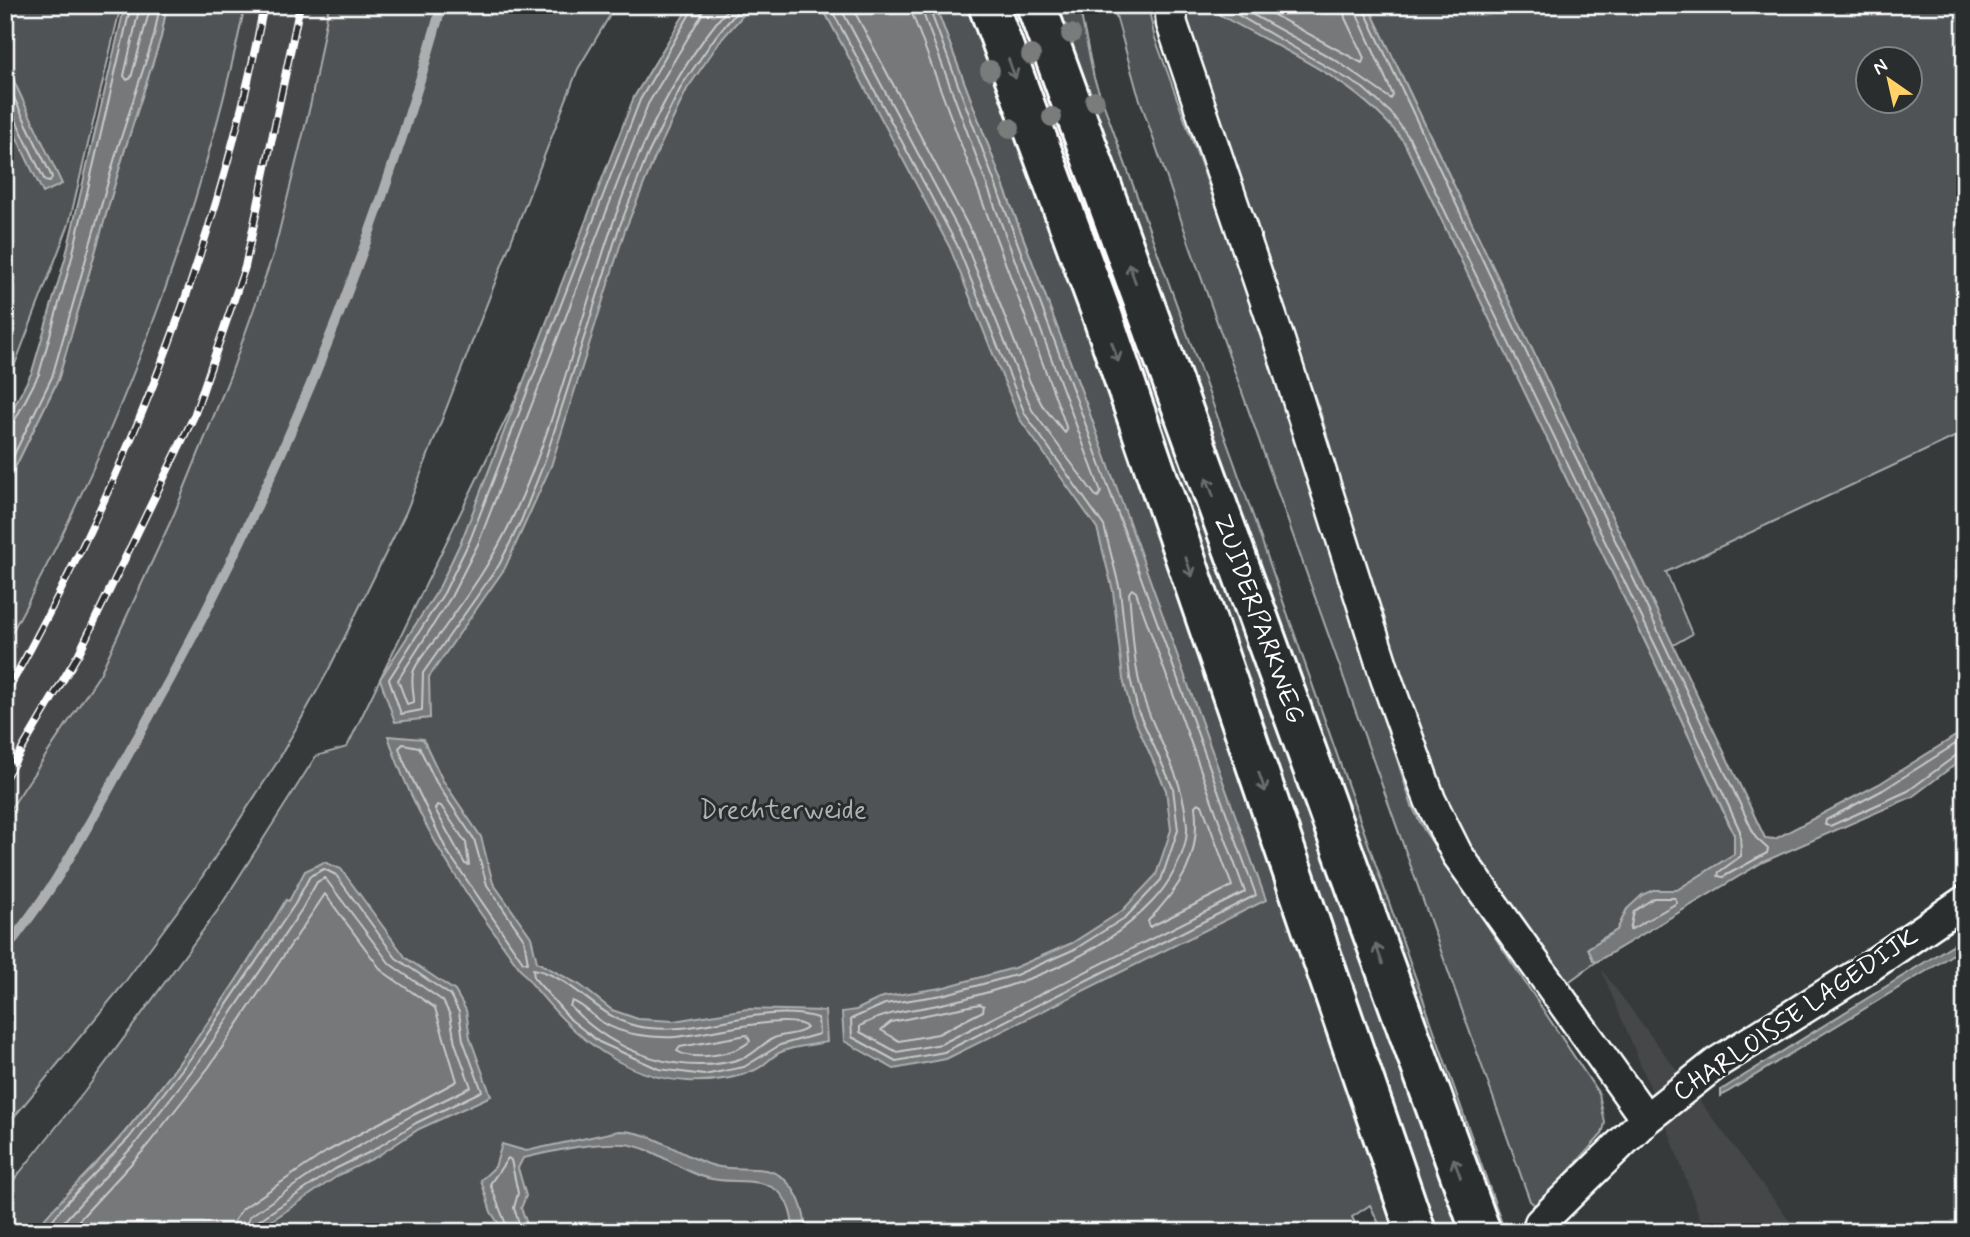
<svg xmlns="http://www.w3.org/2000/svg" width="1970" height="1237" font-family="Mynerve,sans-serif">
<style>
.built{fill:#444748}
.green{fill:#505354;stroke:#a8a9aa;stroke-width:2;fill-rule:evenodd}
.water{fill:#767879;stroke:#adaeaf;stroke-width:2}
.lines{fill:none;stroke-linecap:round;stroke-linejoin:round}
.shore{stroke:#c8c9c9;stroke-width:2}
.stream{stroke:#adaeaf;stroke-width:10}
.street-casing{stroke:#fff;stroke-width:35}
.secondary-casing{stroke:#fff;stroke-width:44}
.street{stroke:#2a2d2e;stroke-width:30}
.secondary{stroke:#2a2d2e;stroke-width:38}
.rail-casing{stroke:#fff;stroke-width:8}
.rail{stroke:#2a2d2e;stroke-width:5;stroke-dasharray:16;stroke-linecap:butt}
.tree{fill:#7a7c7c}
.oneway{stroke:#6a6c6d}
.labels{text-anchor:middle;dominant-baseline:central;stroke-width:6;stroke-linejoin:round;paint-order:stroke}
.street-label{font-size:26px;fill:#fff;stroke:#2a2d2e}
.park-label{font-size:26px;fill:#b0b2b2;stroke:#2a2d2e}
</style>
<rect width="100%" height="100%" fill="#373a3b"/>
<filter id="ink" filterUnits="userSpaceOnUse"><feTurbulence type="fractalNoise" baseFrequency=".0143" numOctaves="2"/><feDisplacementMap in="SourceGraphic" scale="14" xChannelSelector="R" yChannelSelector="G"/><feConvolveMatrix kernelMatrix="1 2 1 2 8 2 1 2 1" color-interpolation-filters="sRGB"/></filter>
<g filter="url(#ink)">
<!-- built -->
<path class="built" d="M 245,5 L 329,5 L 311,102 L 274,252 L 230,376 L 174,514 L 100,674 L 5,817 L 5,645 L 53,558 L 126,387 L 181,245 L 229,82 Z
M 1601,969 L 1798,1232 L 1705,1232 L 1670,1135 Z"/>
<!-- green -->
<path class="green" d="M 5,5 L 121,5 L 69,224 L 5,390 Z
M 167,5 L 245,5 C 199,228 114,446 5,645 L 5,488 L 58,380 L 125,149 L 161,37 Z
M 329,5 L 616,5 L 578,69 L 406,512 L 328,671 L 276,764 L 198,883 L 122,986 L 5,1128 L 5,817 L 100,674 L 174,514 L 230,376 L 274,252 L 311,102 Z
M 723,5 L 923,5 L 1151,588 L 1087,406 L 935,5 L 968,5 L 1191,615 L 1402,1232 L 1383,1232 L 1370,1205 L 1352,1217 L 1359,1232 L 198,1232 L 289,902 L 286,900 C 238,982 185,1061 124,1133 C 95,1167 62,1197 34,1232 L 5,1232 L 5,1191 L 85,1091 L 218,910 L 316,756 L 347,747 L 676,68 Z
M 1001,5 L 1019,5 L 1462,1232 L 1428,1232 Z
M 1053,5 L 1079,5 L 1094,78 L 1234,462 L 1505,1232 L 1492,1232 Z
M 1113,5 L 1148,5 L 1154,35 L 1253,308 L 1412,806 L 1424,830 L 1599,1094 L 1605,1123 L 1602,1134 L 1537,1207 L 1530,1201 L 1190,246 L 1137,91 Z
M 1176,5 L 1212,5 L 1220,15 C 1286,52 1358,80 1404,142 L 1652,656 L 1734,835 L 1734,854 L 1677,890 L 1627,909 L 1617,930 L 1600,940 L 1593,960 L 1596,962 L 1567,983 L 1454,829 L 1395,675 L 1321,414 L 1183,36 Z
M 1368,5 L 1965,5 L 1965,432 L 1666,572 L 1692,634 L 1673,645 ZM 1868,60 L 1910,60 L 1910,102 L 1868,102 Z"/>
<!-- water -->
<path class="water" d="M 125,5 L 167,5 L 161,37 L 125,149 L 58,380 L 5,488 L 5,424 L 32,372 L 65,259 Z
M 690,5 L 752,5 L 721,40 L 687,89 L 655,157 L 625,230 L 551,466 L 505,568 L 429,677 L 430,718 L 395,722 L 380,679 L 438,590 L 463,537 L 634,97 Z
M 821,5 L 935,5 L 1087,406 L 1266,900 L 946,1059 L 894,1069 L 844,1041 L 842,1012 L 856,1010 L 883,997 L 941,988 L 1014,968 L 1072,943 L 1122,911 L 1156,875 L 1171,830 L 1166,790 L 1132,714 L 1123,679 L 1113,591 L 1097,528 L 1019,418 L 950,248 Z
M 1212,5 L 1368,5 L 1765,838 L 1775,839 L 1879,784 L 1965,730 L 1965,757 L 1912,797 L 1763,862 L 1596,962 L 1593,960 L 1588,948 L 1617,930 L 1627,909 L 1642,895 L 1653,890 L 1677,890 L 1734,854 L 1734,834 L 1652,656 L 1404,142 C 1358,80 1286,52 1220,15 Z
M 5,62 L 62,184 L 43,193 L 5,113 Z
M 388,736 L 423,739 L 442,779 L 481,837 L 493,883 L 531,937 L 537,962 L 580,985 L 612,1010 L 638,1019 L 674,1021 L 747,1009 L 825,1011 L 827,1042 C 813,1045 794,1046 781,1052 C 771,1056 765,1066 755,1070 C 735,1079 709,1082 687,1081 C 597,1077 540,998 493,931 C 449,870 411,807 388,736 Z
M 324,862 L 341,869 L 406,958 L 455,991 L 466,1010 L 470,1038 L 491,1096 L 419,1129 L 376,1157 L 339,1175 L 255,1232 L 34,1232 C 62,1196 95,1167 124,1133 C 185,1061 238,981 286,900 L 289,901 L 305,871 Z
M 1965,937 L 1965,946 L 1938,964 L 1721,1096 L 1721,1090 Z
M 619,1131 C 655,1131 681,1157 715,1166 C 736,1172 765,1163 783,1178 C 799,1192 805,1212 806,1232 L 793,1232 C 793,1217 788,1197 775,1189 C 757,1177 728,1184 707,1178 C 677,1170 655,1147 624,1144 C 591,1142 555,1151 523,1158 L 518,1168 L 526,1196 L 521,1208 L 530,1232 L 504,1232 L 491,1212 L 481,1180 L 495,1167 L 502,1144 L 526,1151 Z"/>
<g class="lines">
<!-- shore -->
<path class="shore" d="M 140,5 L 124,76 L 127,80 L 131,78 L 151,5
M 695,5 L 640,100 L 470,540 L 444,593 L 389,679 L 401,714 L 422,710 L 423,673 L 499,565 L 521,521 L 544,463 L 619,228 L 648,154 L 682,85 L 716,36 L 743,5
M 704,5 L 701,16 L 648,104 L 478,544 L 451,597 L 398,680 L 407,704 L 414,702 C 414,692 410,679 414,670 C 421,655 436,640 445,627 C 470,592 494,558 512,519 C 592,348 602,152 731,5
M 829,5 L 957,245 L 1025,414 L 1104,526 L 1120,590 L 1130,678 L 1138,711 L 1173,788 L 1178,830 L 1161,880 L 1126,917 L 1075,949 L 1016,975 L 942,995 L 885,1004 L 851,1019 L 852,1037 L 896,1061 L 944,1052 L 1256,895 L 1080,409 L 928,5
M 839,5 L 965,242 L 1032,410 L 1095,495 L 1098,497 L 1101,492 L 920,5
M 851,5 L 974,237 L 1030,382 L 1042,405 L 1065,433 L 1067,430 L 1062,415 L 909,5
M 1221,5 L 1363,88 L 1391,113 L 1410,139 L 1659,653 L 1740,831 L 1741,856 L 1719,872 L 1718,876 L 1723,877 L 1767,853 L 1768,849 L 1756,838 L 1362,5
M 1235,5 L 1337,61 L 1391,99 L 1393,95 L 1353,5
M 1256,5 L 1362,63 L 1364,58 L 1345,18 L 1343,5
M 5,79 L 52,177 L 50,182 L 45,181 L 14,116 L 5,112
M 5,425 L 14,422 L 39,374 L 71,261 L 131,5
M 5,473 L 52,377 L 118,147 L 154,36 L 160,5
M 1132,589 L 1136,592 L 1245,892 L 941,1044 L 897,1052 L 860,1032 L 860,1026 C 889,1010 914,1011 946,1003 C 1020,986 1098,959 1152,902 C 1168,886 1188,852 1187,827 C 1184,779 1163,751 1147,708 C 1133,673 1133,630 1129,593 Z
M 1965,738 L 1883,790 L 1826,820 L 1825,825 L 1830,826 L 1908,791 L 1958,754 L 1965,752
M 403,744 L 419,747 L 436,782 L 474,839 L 487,885 L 524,939 L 528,963 L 523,962 L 447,851 L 404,762 L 399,748 Z
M 1198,803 L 1202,805 L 1232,886 L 1150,927 L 1148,921 C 1182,885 1201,857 1195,806 Z
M 437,805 L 441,806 L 466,843 L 469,865 L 465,864 L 435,809 Z
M 1654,898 L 1675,898 L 1677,903 L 1630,930 L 1634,911 Z
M 533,969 C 572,976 597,1017 636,1026 C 696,1039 758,1001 818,1018 L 819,1034 L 780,1045 L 744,1067 L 704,1075 L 659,1069 L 599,1042 L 571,1020 L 534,978 Z
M 572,1001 C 583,1004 592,1016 602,1022 C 622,1035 652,1038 675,1037 C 698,1036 794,1011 807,1028 C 798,1036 783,1033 772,1039 C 762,1044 755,1053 746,1057 C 684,1079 613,1053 570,1006 Z
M 980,1004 L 984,1006 L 983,1011 L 938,1034 L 899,1041 L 881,1030 L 891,1022 Z
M 747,1035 L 750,1041 C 736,1054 694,1062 677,1051 L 680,1047 Z
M 43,1232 L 65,1204 L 129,1138 L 193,1055 L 295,904 L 310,876 L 324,869 L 336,875 L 396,958 L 450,995 L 459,1012 L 463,1040 L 482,1091 L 416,1123 L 372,1151 L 335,1169 L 255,1223 L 252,1232
M 54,1232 L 135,1144 L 200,1060 L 302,909 L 317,882 L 325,878 L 390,964 L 443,1001 L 450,1015 L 455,1043 L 471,1087 L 411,1116 L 316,1171 L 250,1216 L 243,1232
M 68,1232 L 143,1151 L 209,1067 L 325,894 L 382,971 L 435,1008 L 457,1081 L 326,1152 L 242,1209 L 234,1221 L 233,1232
M 509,1232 L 490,1184 L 508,1158 L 511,1160 L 518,1193 L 514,1208 L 522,1232"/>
<!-- stream -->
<path class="stream" d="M 5,951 C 23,925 44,900 60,873 C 88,828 113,781 139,735 C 271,503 370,262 442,5"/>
<defs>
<path id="street" d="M 1170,5 L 1172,24 L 1279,340 L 1386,678 L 1430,800 L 1457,854 L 1646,1119
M 1540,1223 L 1646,1119 L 1718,1062 L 1860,973 L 1965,901"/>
<path id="secondary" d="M 988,5 L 1101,312 L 1416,1232
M 1036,5 L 1481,1232"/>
</defs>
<!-- street casing -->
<use href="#street" class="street-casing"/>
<!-- secondary casing -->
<use href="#secondary" class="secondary-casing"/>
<!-- street -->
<use href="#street" class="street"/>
<!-- secondary -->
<use href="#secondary" class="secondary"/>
<defs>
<path id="rail" d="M 5,695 C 126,479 218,249 264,5
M 5,778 L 79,653 L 194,416 L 245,267 L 300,5"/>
</defs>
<!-- rail casing -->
<use href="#rail" class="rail-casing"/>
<!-- rail -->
<use href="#rail" class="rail"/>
</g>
<!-- trees -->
<g class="tree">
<circle cx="1071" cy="34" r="10"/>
<circle cx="1031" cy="55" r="10"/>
<circle cx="990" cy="70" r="10"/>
<circle cx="1095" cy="101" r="10"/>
<circle cx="1052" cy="117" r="10"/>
<circle cx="1010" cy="128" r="10"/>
</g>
<!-- one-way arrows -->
<defs><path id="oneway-shaft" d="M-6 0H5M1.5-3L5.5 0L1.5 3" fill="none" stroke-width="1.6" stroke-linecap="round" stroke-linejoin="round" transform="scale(1.75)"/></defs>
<g class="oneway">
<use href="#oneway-shaft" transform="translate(1012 69) rotate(70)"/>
<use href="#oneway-shaft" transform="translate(1132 273) rotate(-110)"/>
<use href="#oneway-shaft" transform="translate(1115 352) rotate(71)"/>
<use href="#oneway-shaft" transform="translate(1210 487) rotate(-110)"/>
<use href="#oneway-shaft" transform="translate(1189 567) rotate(71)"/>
<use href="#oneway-shaft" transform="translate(1262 782) rotate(71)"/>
<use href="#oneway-shaft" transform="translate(1379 954) rotate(-110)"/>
<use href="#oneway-shaft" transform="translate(1457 1168) rotate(-110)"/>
</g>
</g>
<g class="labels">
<!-- street labels -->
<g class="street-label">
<text transform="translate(1258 619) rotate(70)">ZUIDERPARKWEG</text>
<text transform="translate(1796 1015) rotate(-34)">CHARLOISSE LAGEDIJK</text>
</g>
<!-- park labels -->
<g class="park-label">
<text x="783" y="811">Drechterweide</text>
</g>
</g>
<!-- margin -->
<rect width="1970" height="1237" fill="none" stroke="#2a2d2e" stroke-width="28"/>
<rect x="14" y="14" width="1942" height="1209" fill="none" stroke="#fff" stroke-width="2.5" filter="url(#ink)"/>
<!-- north arrow -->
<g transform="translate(1889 80) rotate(326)"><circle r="33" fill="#2a2d2e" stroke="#7f8182" stroke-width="2"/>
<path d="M0-5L12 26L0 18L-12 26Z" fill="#ffd166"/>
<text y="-10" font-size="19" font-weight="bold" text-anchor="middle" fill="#ffffff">N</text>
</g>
</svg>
